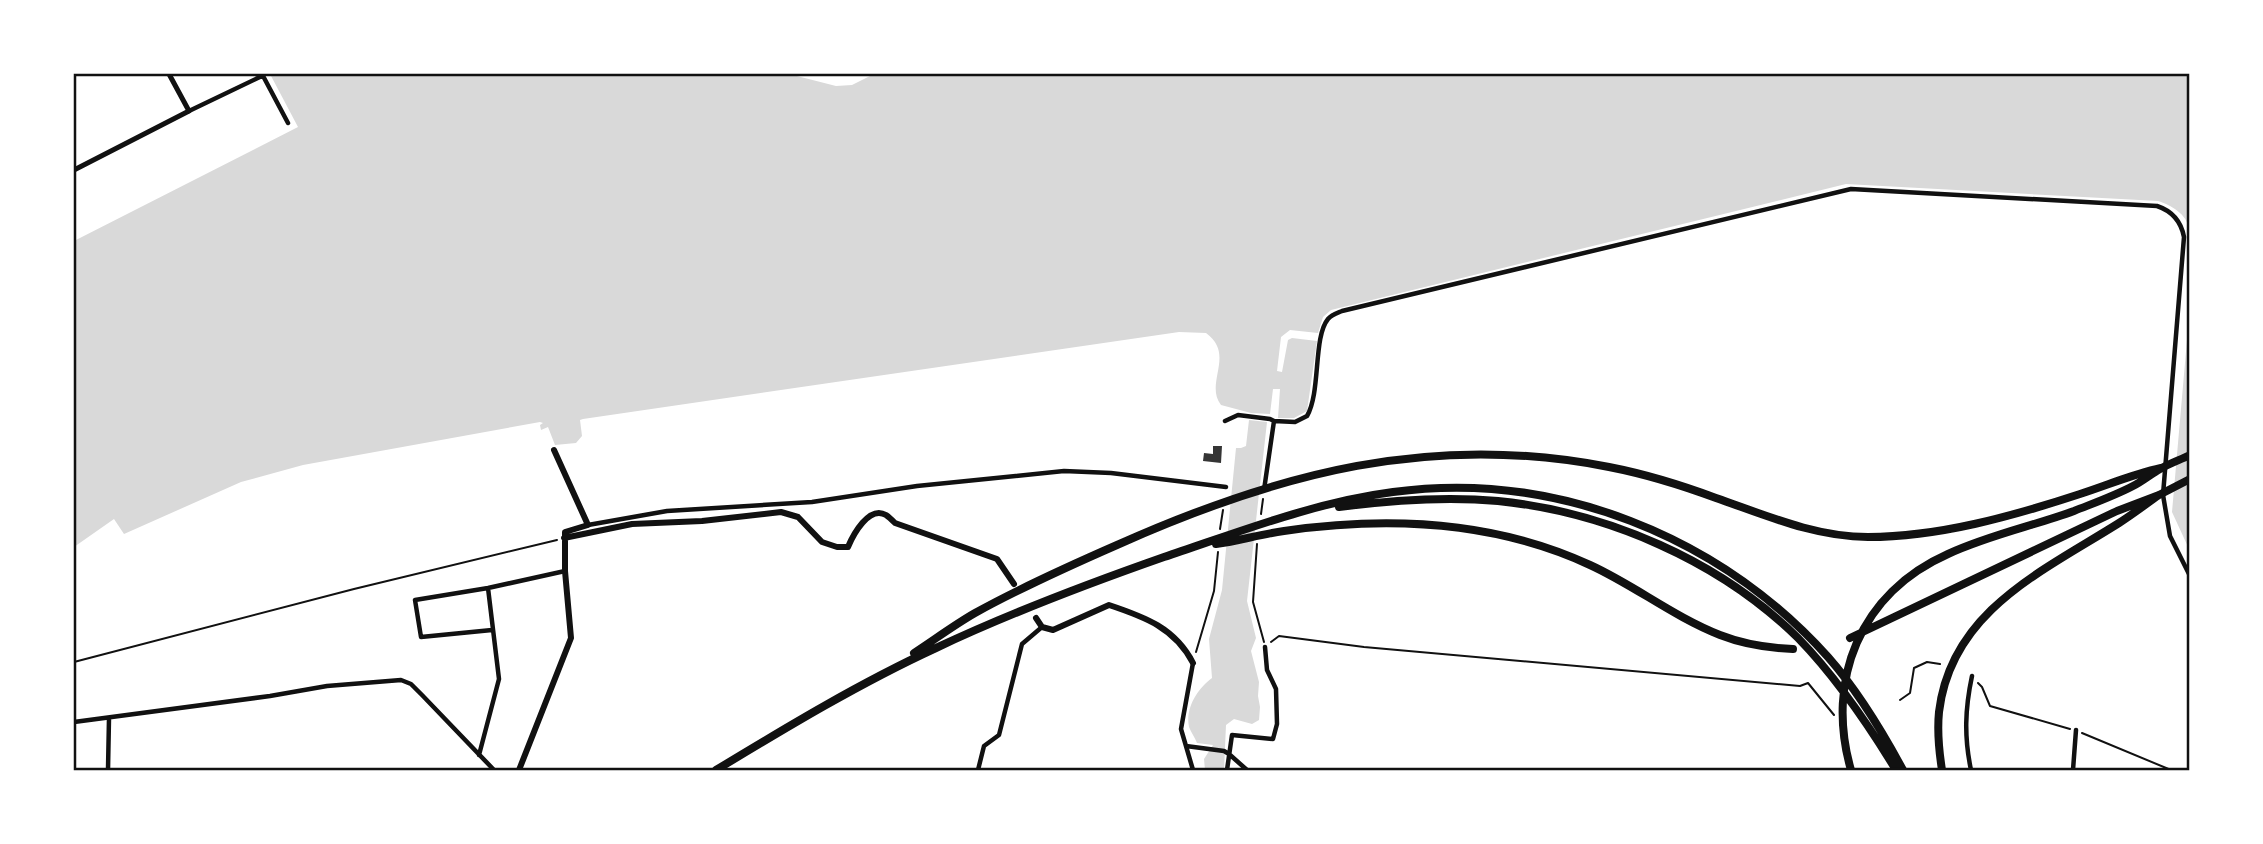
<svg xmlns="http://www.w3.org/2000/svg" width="2263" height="844" font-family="'Varela Round',sans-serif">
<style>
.water{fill:#d9d9d9}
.building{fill:#353535}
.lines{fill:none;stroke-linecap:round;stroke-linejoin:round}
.path{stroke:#111;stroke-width:2}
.minor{stroke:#111;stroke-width:4.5}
.tertiary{stroke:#111;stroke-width:5}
.secondary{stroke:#111;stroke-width:6}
.motorway{stroke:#111;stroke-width:8}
.neatline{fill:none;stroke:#111;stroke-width:2.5}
</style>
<rect width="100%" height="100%" fill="#fff"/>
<!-- water -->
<path class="water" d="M 270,74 L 522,74 L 524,75 L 527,74 L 789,74 L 836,86 L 852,85 L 874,74 L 2189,74 L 2189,242 C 2189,238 2190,233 2189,229 C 2187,214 2171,205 2158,201 L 1846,184 L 1331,310 L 1323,317 L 1318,333 L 1290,330 L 1281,337 L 1277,371 L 1282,372 L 1288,340 L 1292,338 L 1317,341 L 1307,411 L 1294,418 L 1278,418 L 1280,389 L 1273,389 L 1270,414 L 1251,413 L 1221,405 C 1204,383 1236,355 1206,333 L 1179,332 L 583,419 L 580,420 L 582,436 L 576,443 L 555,445 L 548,427 L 541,430 L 540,425 L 543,423 L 540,422 L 303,465 L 241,482 L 124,534 L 114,519 L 74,547 L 74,241 L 298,127 Z
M 2189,317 L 2189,549 L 2172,512 Z
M 1249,420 L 1267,422 L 1247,601 L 1256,638 L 1251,651 L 1259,682 L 1258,696 L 1260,707 L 1259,720 L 1252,724 L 1234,719 L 1226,725 L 1224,770 L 1205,770 L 1204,759 L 1213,745 L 1197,743 C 1195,738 1191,732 1189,727 C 1185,708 1198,688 1212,678 L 1209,639 L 1222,590 L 1236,448 L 1241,448 L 1246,446 Z"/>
<!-- building -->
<path class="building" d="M 1213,446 L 1222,446 L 1221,463 L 1203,461 L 1204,453 L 1213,454 Z"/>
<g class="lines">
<!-- path -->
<path class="path" d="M 1261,514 L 1263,499
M 1220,529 L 1223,510
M 1257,544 L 1253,602 L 1264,642
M 1271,642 L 1279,636 L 1364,647 L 1800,686 L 1808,683 L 1834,715
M 1196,652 L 1214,591 L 1218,552
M 74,662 L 354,589 L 557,540
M 1978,683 L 1982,687 L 1990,706 L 2070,729
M 1900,700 L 1910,693 L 1914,668 L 1927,662 L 1940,664
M 2082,733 L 2171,770"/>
<!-- minor -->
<path class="minor" d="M 262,74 L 288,123
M 189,111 L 262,76
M 1225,421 L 1238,415 L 1270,419 L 1274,421
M 1264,490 L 1274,421 L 1295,422 L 1307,416 C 1321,392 1313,337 1328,319 C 1332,314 1337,313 1342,311 L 1851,189 L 2157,206 C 2172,211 2181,221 2184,237 L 2163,495 L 2170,536 L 2190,576
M 588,525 L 667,511 L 812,502 L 917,486 L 1064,471 L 1111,473 L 1226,487
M 492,630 L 421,637 L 415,600 L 488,588 L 565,571
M 1193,663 L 1181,729 L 1193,770
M 74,722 L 270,696 L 327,686 L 401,680 L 411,684 L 422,695 L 494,770
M 1186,746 L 1224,751 L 1229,754 L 1247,770
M 479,755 L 499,679 L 488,588
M 108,770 L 109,718
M 978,770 L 984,746 L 999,735 L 1022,644 L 1042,627
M 1227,770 L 1232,735 L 1273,739 L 1277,724 L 1276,689 L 1267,670 L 1265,647
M 1971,770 C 1964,737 1965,709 1972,676
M 2073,770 L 2076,730"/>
<!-- tertiary -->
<path class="tertiary" d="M 74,170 L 189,111 L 169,74"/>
<!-- secondary -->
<path class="secondary" d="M 564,538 L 632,524 L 702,521 L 781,512 L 798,517 L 822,542 L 837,547 L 848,547 C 853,535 869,505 886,515 C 889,517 892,520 895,523 L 997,559 L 1014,584
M 1036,618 L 1042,627 L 1053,630 L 1109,605 C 1145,617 1175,628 1193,663
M 519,770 L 571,638 L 565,571 L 565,532 L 588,525 L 554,450"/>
<!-- motorway -->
<path class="motorway" d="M 1339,507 C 1392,500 1445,496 1498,501 C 1607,512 1720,561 1798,638 C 1836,677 1868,724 1896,770
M 1216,544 C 1239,541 1261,534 1284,531 C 1388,516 1493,520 1590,565 C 1634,585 1674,617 1720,635 C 1743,644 1768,648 1793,649
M 1850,638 L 2117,511 L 2159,495 L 2190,479
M 914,653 C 934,640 954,625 975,613 C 1020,588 1069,566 1117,545 C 1278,473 1432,432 1609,467 C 1645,474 1681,485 1716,498 C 1765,515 1815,537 1868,537 C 1939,537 2013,516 2080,494 C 2108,485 2133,474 2161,468
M 716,770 C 787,727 860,683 936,648 C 1010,613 1087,584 1164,557 C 1239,532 1315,502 1393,492 C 1555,470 1719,536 1828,657 C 1858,691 1882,731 1903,770
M 1851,770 C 1825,680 1860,593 1948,554 C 1989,535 2033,526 2074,511 C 2094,503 2114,496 2133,486 C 2143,481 2151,474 2160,469 C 2170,463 2180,460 2190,455
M 1942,770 C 1939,751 1937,732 1939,712 C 1951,611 2043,571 2119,523 C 2133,514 2146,504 2159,495"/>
</g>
<!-- border -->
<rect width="2263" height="844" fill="none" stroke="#ffffff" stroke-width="150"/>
<rect x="75" y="75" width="2113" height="694" class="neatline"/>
</svg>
